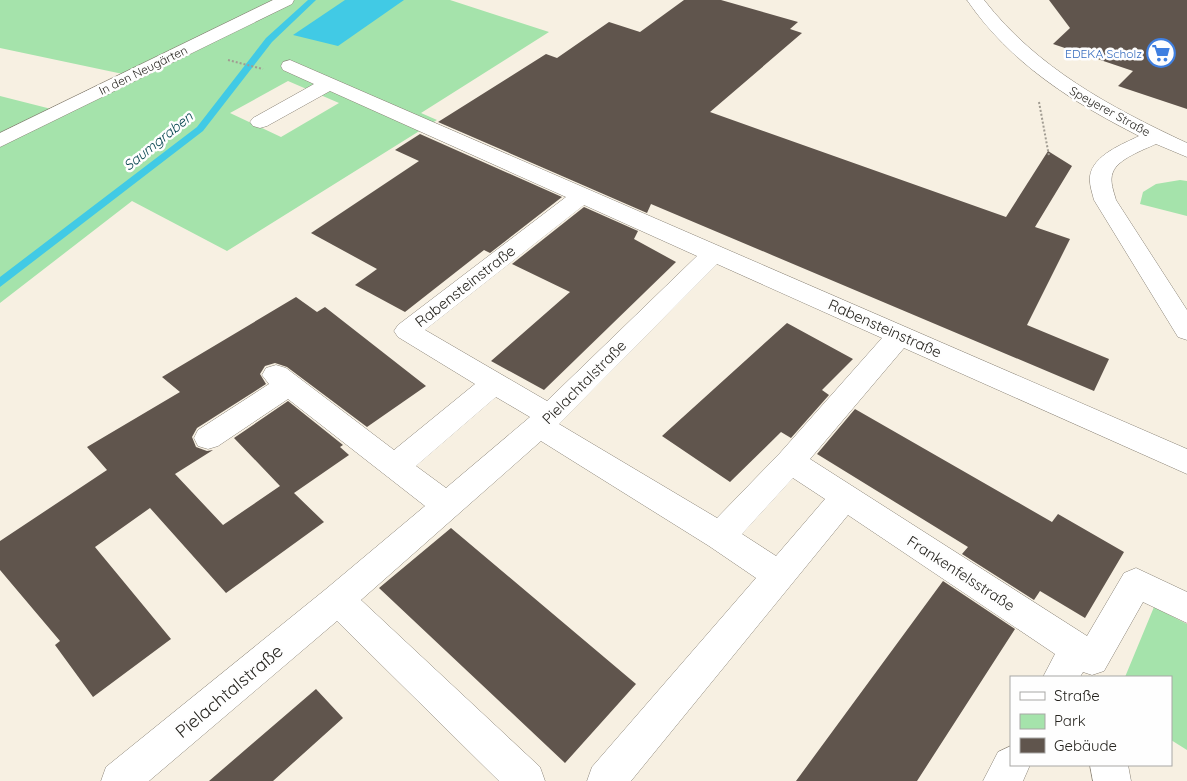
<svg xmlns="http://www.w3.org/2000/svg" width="1187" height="781" font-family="Quicksand,sans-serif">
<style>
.green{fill:#a5e3ab;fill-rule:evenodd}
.water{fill:#41cae5}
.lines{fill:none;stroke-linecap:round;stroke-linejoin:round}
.stream{fill:#41cae5;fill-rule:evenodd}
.building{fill:#60554d}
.minor-casing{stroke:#8a8377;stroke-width:1}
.path{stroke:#a19c92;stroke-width:2;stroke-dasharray:2 2;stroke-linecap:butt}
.minor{fill:#fff;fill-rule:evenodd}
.labels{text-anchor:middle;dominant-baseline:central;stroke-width:5;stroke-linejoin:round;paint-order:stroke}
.far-shop-label{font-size:12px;fill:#366cbe;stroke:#fefefe;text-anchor:end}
.far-street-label{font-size:12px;fill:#26241f;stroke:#fefefe}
.far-water-label{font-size:14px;font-style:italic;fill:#04434e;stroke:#fefefe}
.street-label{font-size:15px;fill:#26241f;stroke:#fefefe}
.near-street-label{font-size:18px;fill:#26241f;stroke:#fefefe}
</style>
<rect width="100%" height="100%" fill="#f7f0e2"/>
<!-- green -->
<path class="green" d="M 0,0 L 450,0 L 549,32 L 421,113 L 437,120 L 227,251 L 132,201 L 0,303 L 0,96 L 67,113 L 137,77 L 0,48 ZM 288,81 L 339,103 L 281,137 L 230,113 Z
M 1180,180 L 1187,181 L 1187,216 L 1140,204 L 1143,192 L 1156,184 Z
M 1154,607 L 1187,624 L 1187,750 L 1171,740 L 1171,677 L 1125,677 Z"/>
<!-- water -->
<path class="water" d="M 345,0 L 404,0 L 338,46 L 293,35 Z"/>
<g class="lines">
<!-- stream -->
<path class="stream" d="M 308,0 L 316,0 L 272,42 L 203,131 L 0,287 L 0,277 L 197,127 L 266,38 Z"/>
</g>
<!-- building -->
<path class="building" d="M 684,0 L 721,0 L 798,22 L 790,29 L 802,33 L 710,112 L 1006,217 L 1048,151 L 1072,166 L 1035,227 L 1070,239 L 1027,325 L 1109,359 L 1094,391 L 651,204 L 647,213 L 438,122 L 546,54 L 557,58 L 609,22 L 640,32 Z
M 1049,0 L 1187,0 L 1187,109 L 1118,86 L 1133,71 L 1053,44 L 1070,28 Z
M 420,134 L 562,197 L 490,253 L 484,250 L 405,312 L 355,285 L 377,269 L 311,233 L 419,161 L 395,150 Z
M 584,207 L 638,231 L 634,239 L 676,262 L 544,390 L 491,361 L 570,292 L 512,264 Z
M 296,297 L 317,312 L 325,307 L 426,386 L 367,427 L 287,367 L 275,363 L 265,366 L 260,374 L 266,384 L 197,428 L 192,437 L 196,447 L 207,451 L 213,450 L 175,474 L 223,525 L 280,486 L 234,438 L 288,401 L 343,445 L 340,447 L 349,455 L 294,493 L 324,522 L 226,593 L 150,508 L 95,547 L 171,639 L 93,697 L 55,645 L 60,641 L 0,570 L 0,541 L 107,470 L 87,447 L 180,392 L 162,377 Z
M 787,323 L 853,359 L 822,390 L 829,395 L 791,438 L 781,432 L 730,482 L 662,436 Z
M 855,409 L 1052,522 L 1058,514 L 1124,552 L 1085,618 L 1040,591 L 1034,600 L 962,554 L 968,547 L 817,454 Z
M 451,528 L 636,684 L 565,763 L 379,588 Z
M 943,581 L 1015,629 L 917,781 L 796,781 Z
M 316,689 L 343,718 L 273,781 L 209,781 Z"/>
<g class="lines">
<defs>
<path id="minor" d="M 273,0 L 294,0 L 292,4 L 0,147 L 0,133 Z
M 967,0 L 984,0 C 1037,68 1110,107 1187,143 L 1187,157 L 1156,144 C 1143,150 1118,159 1113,172 C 1109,181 1114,192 1116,200 L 1187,310 L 1187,340 L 1178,337 L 1094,200 C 1092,192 1089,184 1090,176 C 1093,155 1123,144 1139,136 C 1072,102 1010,63 967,0 Z
M 290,60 L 1187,449 L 1187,474 L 904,348 L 810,459 L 1087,636 L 1124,573 L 1136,568 L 1187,592 L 1187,623 L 1143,602 L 1104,671 L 1092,675 L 1083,672 L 1080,677 L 1043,677 L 1055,654 L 848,515 L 631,781 L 587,781 L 592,767 L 756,578 L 709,546 L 541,441 L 361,600 L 540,767 L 545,781 L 499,781 L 337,621 L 149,781 L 101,781 L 106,767 L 326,589 L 425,506 L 288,399 L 218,446 L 208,449 L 198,446 L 194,438 L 198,430 L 269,384 L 262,375 L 266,368 L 276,365 L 286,368 L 394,450 L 475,384 L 398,337 L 394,331 L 398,325 L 566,197 L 330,91 L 267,126 L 260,128 L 253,126 L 250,122 L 253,118 L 314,84 L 283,70 L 281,66 L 283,62 ZM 584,205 L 697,256 L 547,401 L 425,330 ZM 717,264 L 882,338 L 780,453 L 717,518 L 559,424 ZM 496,397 L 530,417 L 446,488 L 416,466 ZM 793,478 L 825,499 L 776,556 L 742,534 Z
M 1011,746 L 1011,765 L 1030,765 L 1023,781 L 983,781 L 998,752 Z
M 1090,765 L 1128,765 L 1131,781 L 1093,781 Z"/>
</defs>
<!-- minor casing -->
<use href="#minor" class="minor-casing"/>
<!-- path -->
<path class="path" d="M 228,60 L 263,69
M 1039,102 L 1049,156"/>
<!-- minor -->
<use href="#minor" class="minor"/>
</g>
<!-- icons -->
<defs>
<symbol id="supermarket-ring" viewBox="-11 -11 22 22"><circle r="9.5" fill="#fefefe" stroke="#3f7fe0" stroke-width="1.5"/><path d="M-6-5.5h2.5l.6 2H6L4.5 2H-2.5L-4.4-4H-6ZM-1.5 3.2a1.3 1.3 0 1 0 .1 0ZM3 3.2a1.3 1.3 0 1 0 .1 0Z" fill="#3f7fe0"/></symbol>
</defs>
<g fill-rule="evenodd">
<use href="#supermarket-ring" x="1145" y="37" width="32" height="32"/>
</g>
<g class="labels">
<!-- far-shop labels -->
<g class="far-shop-label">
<text x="1142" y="53">EDEKA Scholz</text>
</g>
<!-- far-street labels -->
<g class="far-street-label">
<text transform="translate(143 70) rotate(-26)">In den Neugärten</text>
<text transform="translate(1110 111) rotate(29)">Speyerer Straße</text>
</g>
<!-- far-water labels -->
<g class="far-water-label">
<text transform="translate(158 141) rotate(-39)">Saumgraben</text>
</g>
<!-- street labels -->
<g class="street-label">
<text transform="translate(465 286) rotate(-38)">Rabensteinstraße</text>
<text transform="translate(885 328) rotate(24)">Rabensteinstraße</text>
<text transform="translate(584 382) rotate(-45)">Pielachtalstraße</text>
<text transform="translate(961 573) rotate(33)">Frankenfelsstraße</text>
</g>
<!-- near-street labels -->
<g class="near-street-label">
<text transform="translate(229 691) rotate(-40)">Pielachtalstraße</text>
</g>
</g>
<!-- legend -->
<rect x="1010" y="676" width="162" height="90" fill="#fefefe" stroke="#a8a7a5"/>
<rect x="1020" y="692" width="25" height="8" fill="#ffffff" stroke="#a8a7a5"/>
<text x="1054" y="701" font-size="15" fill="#26241f">Straße</text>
<rect x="1020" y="714" width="25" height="15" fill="#a5e3ab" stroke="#a8a7a5"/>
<text x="1054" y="726" font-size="15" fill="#26241f">Park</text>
<rect x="1020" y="738" width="25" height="15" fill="#60554d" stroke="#a8a7a5"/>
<text x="1054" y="751" font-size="15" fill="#26241f">Gebäude</text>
</svg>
